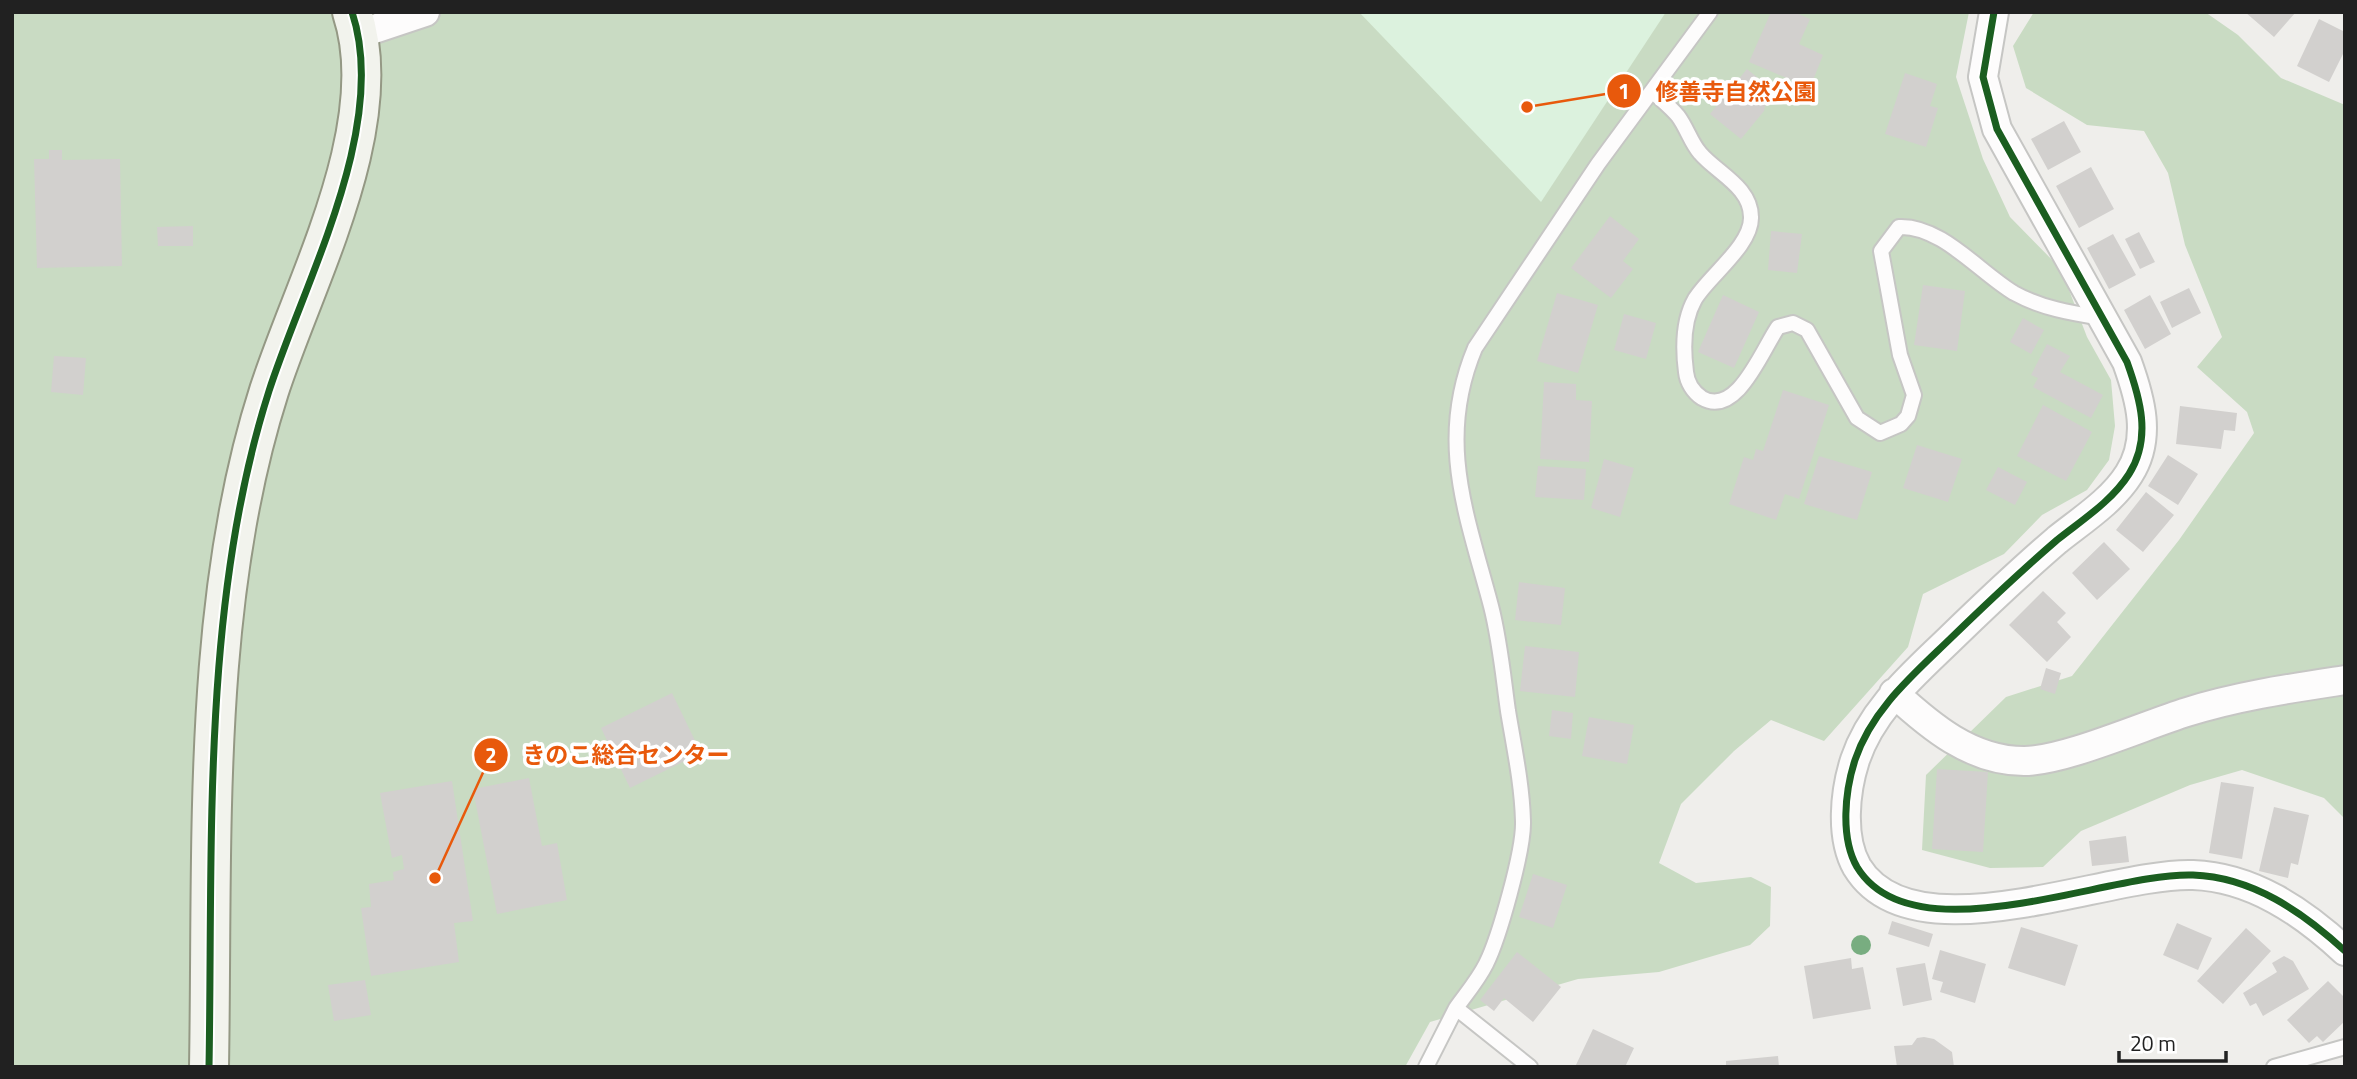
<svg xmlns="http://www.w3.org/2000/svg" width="2357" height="1079" font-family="'Titillium Web','Noto Sans JP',sans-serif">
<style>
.forest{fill:#c9dbc3}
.park{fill:#dcf2de}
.building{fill:#d2d0ce}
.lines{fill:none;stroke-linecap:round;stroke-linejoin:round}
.lane-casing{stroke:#c6c6c4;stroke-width:18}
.street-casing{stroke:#c6c6c4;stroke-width:32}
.secondary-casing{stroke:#949884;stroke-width:42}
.lane{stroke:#fdfcfc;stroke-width:14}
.street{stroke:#fdfcfc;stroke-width:28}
.secondary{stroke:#f2f3ed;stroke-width:38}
.cycleway-casing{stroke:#fff;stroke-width:11}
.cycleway{stroke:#1b5e20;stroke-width:7}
.tree{fill:#78ad80}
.leader{fill:none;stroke:#e8590c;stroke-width:2.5}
.callout-dot{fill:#e8590c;stroke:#fff;stroke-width:2.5}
.mark-label{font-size:21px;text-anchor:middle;font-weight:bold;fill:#fff}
.callout-label{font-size:23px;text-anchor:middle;font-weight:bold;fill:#e8590c;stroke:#fff;stroke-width:7;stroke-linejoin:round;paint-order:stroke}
</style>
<rect width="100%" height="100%" fill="#efeeeb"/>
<!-- forest -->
<path class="forest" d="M 12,12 L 1969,12 L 1956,77 L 1983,159 L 2010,217 L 2061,269 L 2087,337 L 2111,380 L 2115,426 L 2109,460 L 2087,490 L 2042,515 L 2004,554 L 1923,594 L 1908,647 L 1824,741 L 1771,720 L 1734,751 L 1681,804 L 1659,863 L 1696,883 L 1751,877 L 1771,887 L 1770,926 L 1750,945 L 1659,972 L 1578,979 L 1430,1022 L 1405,1067 L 12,1067 Z
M 2034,12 L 2205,12 L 2238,35 L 2281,78 L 2345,105 L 2345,819 L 2324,798 L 2242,770 L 2190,785 L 2081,831 L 2043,867 L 1990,868 L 1922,850 L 1926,775 L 2006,697 L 2072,676 L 2179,540 L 2254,433 L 2247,412 L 2197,367 L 2222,337 L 2185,245 L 2168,173 L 2144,131 L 2087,125 L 2026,88 L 2013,46 Z"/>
<!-- park -->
<path class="park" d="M 1359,12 L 1666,12 L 1541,202 Z"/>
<!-- building -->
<path class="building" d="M 1771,12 L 1794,12 L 1810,19 L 1799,44 L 1823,55 L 1810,88 L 1749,62 Z
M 2245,12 L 2296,12 L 2274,37 Z
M 2319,19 L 2345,32 L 2345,50 L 2329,82 L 2297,66 Z
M 1747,69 L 1770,88 L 1764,111 L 1741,139 L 1710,114 Z
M 1905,73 L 1937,84 L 1930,106 L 1938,108 L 1926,147 L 1885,134 Z
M 2064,121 L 2081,152 L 2048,170 L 2031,139 Z
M 49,150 L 62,150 L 62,160 L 120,159 L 122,266 L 37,268 L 34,159 L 49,159 Z
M 2091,167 L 2114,209 L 2079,228 L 2056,186 Z
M 1610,216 L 1639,239 L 1623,261 L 1633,269 L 1611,298 L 1571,268 Z
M 193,226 L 193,246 L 158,246 L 157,227 Z
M 1771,231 L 1802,234 L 1797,273 L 1768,270 Z
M 2139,232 L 2155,262 L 2140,269 L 2125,239 Z
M 2113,234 L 2136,275 L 2109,289 L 2087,248 Z
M 1923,285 L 1965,291 L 1957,351 L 1914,345 Z
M 2189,288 L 2201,313 L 2172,328 L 2160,302 Z
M 1557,293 L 1598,305 L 1578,373 L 1537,361 Z
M 1723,295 L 1759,312 L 1734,368 L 1698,352 Z
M 2150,295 L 2171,334 L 2145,349 L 2124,310 Z
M 1624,314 L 1656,323 L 1646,359 L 1614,350 Z
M 2023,318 L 2044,330 L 2031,354 L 2010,342 Z
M 2047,344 L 2070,356 L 2060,372 L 2103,395 L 2091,418 L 2033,387 L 2038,378 L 2031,375 Z
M 54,356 L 86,358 L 83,395 L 51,392 Z
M 1544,382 L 1576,384 L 1576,400 L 1592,401 L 1589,462 L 1540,459 Z
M 1783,390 L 1829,405 L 1799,499 L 1785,494 L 1776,520 L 1729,504 L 1744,457 L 1753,460 L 1756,449 L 1763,451 Z
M 2043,405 L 2092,432 L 2066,481 L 2017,456 Z
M 2180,406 L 2237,413 L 2235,431 L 2224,430 L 2221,449 L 2176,444 Z
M 1917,445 L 1962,459 L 1948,502 L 1903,488 Z
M 2168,455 L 2198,474 L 2178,505 L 2148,486 Z
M 1819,456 L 1872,472 L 1857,520 L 1804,504 Z
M 1604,459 L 1634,468 L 1620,517 L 1591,508 Z
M 1538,466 L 1586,469 L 1584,500 L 1535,497 Z
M 1998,467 L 2027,482 L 2015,505 L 1986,490 Z
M 2146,492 L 2174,515 L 2143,552 L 2116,530 Z
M 2104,542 L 2130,569 L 2097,600 L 2072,573 Z
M 1519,582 L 1565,588 L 1561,625 L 1515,620 Z
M 2043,591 L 2066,613 L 2057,622 L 2071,637 L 2047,662 L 2009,625 Z
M 1525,646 L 1579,652 L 1575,697 L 1520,691 Z
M 2046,668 L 2061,673 L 2055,694 L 2040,689 Z
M 672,693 L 701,753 L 630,788 L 601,728 Z
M 1552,710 L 1573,713 L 1571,739 L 1549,736 Z
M 1589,717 L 1634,725 L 1627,764 L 1582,756 Z
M 1937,769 L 1988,772 L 1983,852 L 1932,849 Z
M 529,778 L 542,846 L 557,843 L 567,900 L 497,914 L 473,789 Z
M 452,781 L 473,921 L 454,923 L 459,962 L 371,976 L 361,908 L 371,907 L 369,884 L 394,880 L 393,872 L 404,869 L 402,855 L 392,858 L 380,793 Z
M 2221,782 L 2254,787 L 2242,859 L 2209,853 Z
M 2274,807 L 2309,815 L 2298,865 L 2291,863 L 2288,878 L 2259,871 Z
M 2126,836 L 2129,862 L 2092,866 L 2089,841 Z
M 1533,874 L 1567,885 L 1553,928 L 1519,917 Z
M 1892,921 L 1933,934 L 1929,947 L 1888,934 Z
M 2177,923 L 2212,938 L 2198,970 L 2163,955 Z
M 2021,927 L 2078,945 L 2065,986 L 2008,968 Z
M 2246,928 L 2271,951 L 2223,1004 L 2197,981 Z
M 1940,950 L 1986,964 L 1975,1003 L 1940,992 L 1943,982 L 1932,979 Z
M 1517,952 L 1561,987 L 1533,1022 L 1504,998 L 1494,1011 L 1480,1000 Z
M 2284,956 L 2293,961 L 2309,989 L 2263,1016 L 2256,1003 L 2250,1006 L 2243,993 L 2277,972 L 2272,963 Z
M 1851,958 L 1852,969 L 1863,967 L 1871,1009 L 1813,1019 L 1804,966 Z
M 1925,963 L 1932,1000 L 1903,1006 L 1896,968 Z
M 365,980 L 371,1015 L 334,1021 L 328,985 Z
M 2328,981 L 2345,998 L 2345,1021 L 2323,1042 L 2317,1036 L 2309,1043 L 2287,1020 Z
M 1593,1029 L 1634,1048 L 1625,1067 L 1575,1067 Z
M 1924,1037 L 1934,1039 L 1952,1052 L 1954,1067 L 1897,1067 L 1894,1046 L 1912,1045 L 1917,1038 Z
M 1778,1056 L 1779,1067 L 1726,1067 L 1726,1061 Z"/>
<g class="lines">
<defs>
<path id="lane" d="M 1652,91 C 1660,99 1671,107 1678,116 C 1687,128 1691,143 1700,153 C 1717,173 1751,187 1751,217 C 1752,245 1709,276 1695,299 C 1683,320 1683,349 1686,372 C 1687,382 1693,392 1702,398 C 1737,418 1762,350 1778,327 L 1793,323 L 1807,330 L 1857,418 L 1880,433 L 1901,424 L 1908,416 L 1914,395 L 1900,355 L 1881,251 L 1899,227 C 1941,225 1979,272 2014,293 C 2041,308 2071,313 2102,318
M 1426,1067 L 1456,1008
M 1530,1067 L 1456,1008 C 1466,994 1478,980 1486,964 C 1499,938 1524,850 1523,821 C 1522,784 1514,747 1508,711 C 1503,675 1500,641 1491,606 C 1467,515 1436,441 1475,348 L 1598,164 L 1710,12
M 2274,1067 L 2345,1047"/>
<path id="street" d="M 1994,12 L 1983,77 L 1997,129 L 2127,362 C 2140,398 2152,438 2129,474 C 2112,501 2082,520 2057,540 C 2021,571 1985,605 1951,638 C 1914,674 1872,709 1855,760 C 1845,791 1840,837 1857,867 C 1913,959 2108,872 2193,875 C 2252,877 2303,912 2345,951
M 359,34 L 425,12
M 1894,693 C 1930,726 1971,761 2024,761 C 2064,761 2145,725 2187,712 C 2237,696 2293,688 2345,680"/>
<path id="secondary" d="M 209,1067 C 213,846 201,603 269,391 C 304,282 390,126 352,12"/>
</defs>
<!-- lane casing -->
<use href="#lane" class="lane-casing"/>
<!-- street casing -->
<use href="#street" class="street-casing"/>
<!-- secondary casing -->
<use href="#secondary" class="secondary-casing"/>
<!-- lane -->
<use href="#lane" class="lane"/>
<!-- street -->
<use href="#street" class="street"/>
<!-- secondary -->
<use href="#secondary" class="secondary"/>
<defs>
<path id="cycleway" d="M 1994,12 L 1983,77 L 1997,129 L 2127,362 C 2140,398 2152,438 2129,474 C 2112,501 2082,520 2057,540 C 2021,571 1985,605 1951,638 C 1914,674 1872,709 1855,760 C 1845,791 1840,837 1857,867 C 1913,959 2108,872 2193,875 C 2252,877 2303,912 2345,951
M 209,1067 C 213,846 201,603 269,391 C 304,282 390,126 352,12"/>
</defs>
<!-- cycleway casing -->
<use href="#cycleway" class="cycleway-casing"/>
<!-- cycleway -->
<use href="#cycleway" class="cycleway"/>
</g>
<!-- trees -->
<circle class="tree" cx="1861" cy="945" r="10"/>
<!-- callouts -->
<path class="leader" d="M1527 107L1624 91M435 878L491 755"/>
<g class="callout-dot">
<circle cx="1527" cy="107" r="7"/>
<circle cx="435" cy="878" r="7"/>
<circle cx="1624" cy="91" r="18"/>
<circle cx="491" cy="755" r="18"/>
</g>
<g class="mark-label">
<text x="1624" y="99">1</text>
<text x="491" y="763">2</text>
</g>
<g class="callout-label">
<text x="1736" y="100">修善寺自然公園</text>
<text x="626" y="763">きのこ総合センター</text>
</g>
<!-- border -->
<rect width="2357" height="1079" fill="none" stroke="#212121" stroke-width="28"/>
<!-- scale -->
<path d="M2119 1051v10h107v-10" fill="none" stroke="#212121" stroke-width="3.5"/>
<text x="2130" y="1051" font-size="21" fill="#212121" stroke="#ffffff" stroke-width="5" paint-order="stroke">20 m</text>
</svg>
